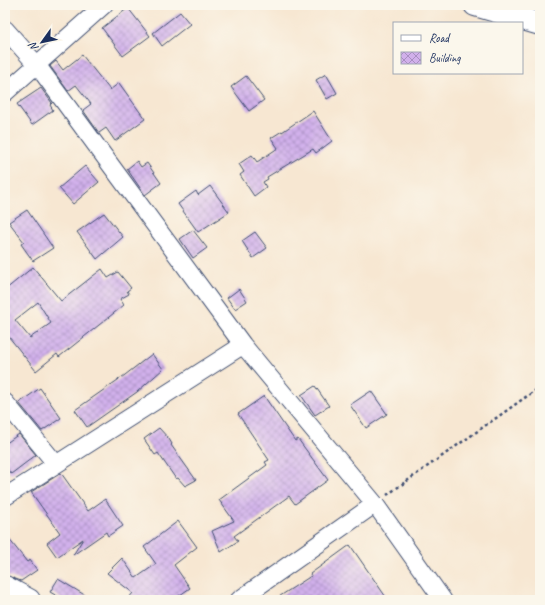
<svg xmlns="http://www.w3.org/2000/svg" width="545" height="605" font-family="Caveat,sans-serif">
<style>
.building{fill:url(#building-cross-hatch);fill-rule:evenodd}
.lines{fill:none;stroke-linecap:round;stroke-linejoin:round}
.street-casing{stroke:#3c4b6f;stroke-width:19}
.highway-casing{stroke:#3c4b6f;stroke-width:24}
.path{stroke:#3c4b6f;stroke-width:2.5;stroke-dasharray:3 3;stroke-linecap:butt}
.street{stroke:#fff;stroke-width:17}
.highway{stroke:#fff;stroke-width:22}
</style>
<defs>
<pattern id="building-cross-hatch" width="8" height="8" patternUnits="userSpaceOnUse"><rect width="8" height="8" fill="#d1b0eb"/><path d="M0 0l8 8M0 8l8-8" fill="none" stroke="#a990c2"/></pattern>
</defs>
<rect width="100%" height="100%" fill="#fbf7ec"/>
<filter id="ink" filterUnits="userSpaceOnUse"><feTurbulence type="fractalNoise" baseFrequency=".025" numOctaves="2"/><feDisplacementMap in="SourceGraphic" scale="8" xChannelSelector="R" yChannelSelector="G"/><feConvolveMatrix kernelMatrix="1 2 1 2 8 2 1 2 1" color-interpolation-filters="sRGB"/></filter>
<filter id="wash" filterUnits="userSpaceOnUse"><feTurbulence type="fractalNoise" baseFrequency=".012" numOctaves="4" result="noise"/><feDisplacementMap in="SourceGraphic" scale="16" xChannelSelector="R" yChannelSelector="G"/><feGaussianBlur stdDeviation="0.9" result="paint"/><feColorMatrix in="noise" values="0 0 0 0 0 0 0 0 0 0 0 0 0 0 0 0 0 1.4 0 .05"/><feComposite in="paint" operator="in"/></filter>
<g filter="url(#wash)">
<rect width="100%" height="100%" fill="#f7e7d2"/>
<g id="blocks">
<!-- building -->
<path class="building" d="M 128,8 L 150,36 L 123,56 L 102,28 Z
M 180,12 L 190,24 L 162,46 L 153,33 Z
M 82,55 L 110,90 L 119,83 L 145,119 L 115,141 L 106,128 L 99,133 L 83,110 L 91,104 L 76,85 L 68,91 L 50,66 L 56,61 L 63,70 Z
M 326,74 L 337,93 L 327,99 L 316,80 Z
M 246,76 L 264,100 L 249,111 L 231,87 Z
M 41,88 L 52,103 L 50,105 L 53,110 L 32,125 L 17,104 Z
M 313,111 L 332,141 L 316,153 L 313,149 L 267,177 L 268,179 L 263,182 L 266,187 L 254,196 L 240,175 L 244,172 L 239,164 L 252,155 L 257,162 L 278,148 L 271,138 L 282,131 L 282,132 Z
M 137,161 L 141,167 L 147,163 L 161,183 L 145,195 L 127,169 Z
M 85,166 L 99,182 L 73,204 L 59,188 Z
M 210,186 L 229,212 L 198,232 L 178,204 L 196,191 L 198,195 Z
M 27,210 L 53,248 L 33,261 L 21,244 L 24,242 L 9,222 Z
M 104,213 L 123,237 L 97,259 L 77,232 Z
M 193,230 L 207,248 L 193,258 L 180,239 Z
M 255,232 L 267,248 L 253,258 L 242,241 Z
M 33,267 L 61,301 L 102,269 L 108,278 L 118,272 L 131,288 L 127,291 L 129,294 L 120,299 L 124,305 L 59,357 L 57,354 L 36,371 L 5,332 L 5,290 ZM 38,302 L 51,323 L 30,338 L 15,320 Z
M 239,289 L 247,301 L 235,309 L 227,298 Z
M 152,354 L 163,369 L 137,392 L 87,427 L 75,410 L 125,375 Z
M 315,386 L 329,406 L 315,415 L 301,395 Z
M 40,388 L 61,418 L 42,431 L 19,403 Z
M 371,391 L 387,414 L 366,428 L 350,405 Z
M 264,396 L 295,441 L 298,439 L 328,480 L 295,504 L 289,496 L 234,536 L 238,541 L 221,552 L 212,531 L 234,521 L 219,500 L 267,465 L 265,462 L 269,460 L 238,414 Z
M 159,428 L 169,439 L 172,444 L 171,445 L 196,480 L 185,486 L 178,478 L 176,479 L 158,453 L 155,455 L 144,439 Z
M 19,434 L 36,455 L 11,474 L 5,466 L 5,444 Z
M 61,473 L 88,511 L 105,499 L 123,526 L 108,536 L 106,532 L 73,555 L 83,539 L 57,557 L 47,543 L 60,533 L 31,492 Z
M 178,521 L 197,547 L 174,565 L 190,588 L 173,600 L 127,600 L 133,593 L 107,573 L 122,558 L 136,578 L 156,564 L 144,547 Z
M 5,534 L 27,562 L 30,560 L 37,570 L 21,581 L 5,575 Z
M 350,545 L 388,600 L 274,600 L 311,576 L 310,574 Z
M 58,579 L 93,600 L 64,600 L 50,592 Z"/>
</g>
</g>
<g filter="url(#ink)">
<use href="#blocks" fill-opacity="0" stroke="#3c4b6f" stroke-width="1"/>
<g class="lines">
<defs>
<path id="street" d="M 5,29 L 37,65 L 243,345 L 375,504 L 239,600
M 5,93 L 104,5
M 5,402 L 56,464
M 5,497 L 243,345
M 375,504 L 443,600"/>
<path id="highway" d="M 475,5 L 540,24
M 5,587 L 29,600"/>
</defs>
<!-- street casing -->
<use href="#street" class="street-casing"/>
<!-- highway casing -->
<use href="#highway" class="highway-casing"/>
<!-- path -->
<path class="path" d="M 387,495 L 540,387"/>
<!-- street -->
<use href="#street" class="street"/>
<!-- highway -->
<use href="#highway" class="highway"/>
</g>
</g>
<!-- margin -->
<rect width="545" height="605" fill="none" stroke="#fbf7ec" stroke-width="20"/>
<!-- legend -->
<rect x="393" y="22" width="130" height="52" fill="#fbf7ec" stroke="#a1a7b3"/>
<rect x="401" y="35" width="20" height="6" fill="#ffffff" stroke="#a1a7b3"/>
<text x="429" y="42" font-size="12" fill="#1b2f5e">Road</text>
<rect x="401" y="52" width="20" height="12" fill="url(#building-cross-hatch)" stroke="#a1a7b3"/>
<text x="429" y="62" font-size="12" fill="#1b2f5e">Building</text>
<!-- north arrow -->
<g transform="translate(42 42) rotate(237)" stroke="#fbf7ec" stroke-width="3" paint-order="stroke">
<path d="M0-3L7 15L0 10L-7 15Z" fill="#1b2f5e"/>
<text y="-6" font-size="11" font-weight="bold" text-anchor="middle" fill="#1b2f5e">N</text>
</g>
</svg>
